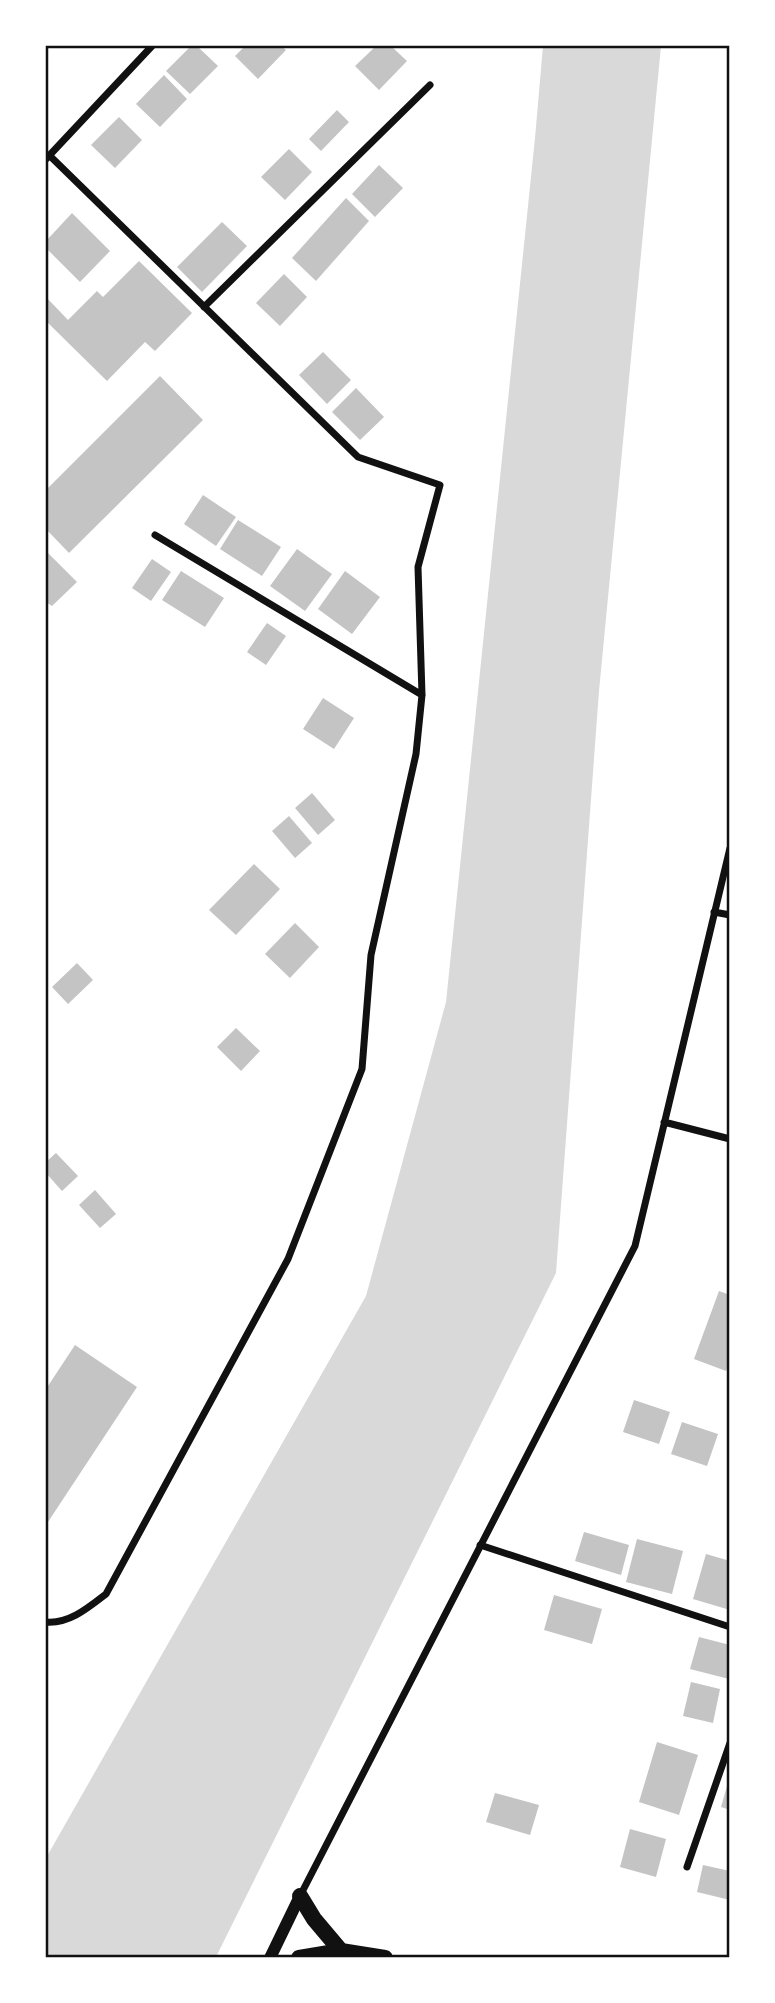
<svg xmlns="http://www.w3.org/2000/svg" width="775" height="2003" font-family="Arial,sans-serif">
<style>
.water{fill:#d9d9d9}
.building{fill:#c4c4c4}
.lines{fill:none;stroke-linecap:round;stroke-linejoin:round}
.minor{stroke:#111;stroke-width:7}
.tertiary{stroke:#111;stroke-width:12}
.primary{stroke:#111;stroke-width:16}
.neatline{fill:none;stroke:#111;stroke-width:2.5}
</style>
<rect width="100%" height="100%" fill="#fff"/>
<!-- water -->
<path class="water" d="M 543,46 L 661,46 L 599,691 L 556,1273 L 216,1957 L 46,1957 L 46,1858 L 366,1296 L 446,1002 L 535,138 Z"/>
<!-- building -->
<path class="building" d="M 191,46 L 197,46 L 218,66 L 190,94 L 166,71 Z
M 245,46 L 281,46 L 286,50 L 258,79 L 235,56 Z
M 376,46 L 391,46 L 407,61 L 379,90 L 355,66 Z
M 164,75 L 187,99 L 160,127 L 136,104 Z
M 337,110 L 349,122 L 321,151 L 309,139 Z
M 119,117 L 142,140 L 115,168 L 91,145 Z
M 289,149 L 312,172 L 285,200 L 261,177 Z
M 379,165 L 403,188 L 375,217 L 352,194 Z
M 346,198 L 369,221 L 316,281 L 292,258 Z
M 72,213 L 110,251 L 80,282 L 46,248 L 46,241 Z
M 222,222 L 247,246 L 202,292 L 177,267 Z
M 139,261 L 192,313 L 155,351 L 145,342 L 107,381 L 46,321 L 46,297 L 68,320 L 97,291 L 103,297 Z
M 284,274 L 307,297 L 280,326 L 256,303 Z
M 323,352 L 351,380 L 327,404 L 299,375 Z
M 160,376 L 203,420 L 69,553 L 46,529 L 46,490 Z
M 356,388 L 384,417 L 360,440 L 332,412 Z
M 203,495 L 236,517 L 216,546 L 184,524 Z
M 238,520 L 281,547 L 262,576 L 220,549 Z
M 297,549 L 332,574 L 305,611 L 270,586 Z
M 48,553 L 77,582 L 52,606 L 46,602 L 46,555 Z
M 152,559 L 171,572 L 151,601 L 132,588 Z
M 181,571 L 224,598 L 205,627 L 162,600 Z
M 345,571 L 380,597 L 352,634 L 318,609 Z
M 267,623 L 286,636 L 266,665 L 247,652 Z
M 323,698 L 354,718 L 334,749 L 303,729 Z
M 312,793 L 335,820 L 318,835 L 295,808 Z
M 289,816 L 312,843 L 295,858 L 272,831 Z
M 254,864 L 280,889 L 236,935 L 209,910 Z
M 295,923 L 319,947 L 290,978 L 265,954 Z
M 77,963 L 93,980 L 68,1004 L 52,987 Z
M 236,1028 L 260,1051 L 241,1071 L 217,1047 Z
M 56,1153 L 78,1176 L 62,1191 L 46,1173 L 46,1162 Z
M 95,1190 L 116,1214 L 100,1228 L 79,1205 Z
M 719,1291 L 730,1295 L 730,1361 L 726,1371 L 694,1359 Z
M 75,1345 L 137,1387 L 46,1525 L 46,1389 Z
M 634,1400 L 670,1412 L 659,1444 L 623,1432 Z
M 682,1422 L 718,1434 L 707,1466 L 671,1454 Z
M 584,1532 L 629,1545 L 621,1575 L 575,1561 Z
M 637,1539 L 683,1551 L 672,1594 L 626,1582 Z
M 706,1554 L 730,1561 L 730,1610 L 693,1599 Z
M 554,1595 L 602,1609 L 592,1644 L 544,1630 Z
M 699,1637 L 730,1645 L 729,1679 L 690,1669 Z
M 691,1682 L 720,1689 L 713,1723 L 683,1716 Z
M 657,1742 L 698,1755 L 679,1815 L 639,1802 Z
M 729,1779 L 730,1779 L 730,1810 L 721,1807 Z
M 495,1793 L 539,1805 L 530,1835 L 486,1822 Z
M 630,1829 L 666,1839 L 656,1877 L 620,1867 Z
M 703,1865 L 730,1871 L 730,1900 L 697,1892 Z"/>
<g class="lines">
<!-- minor -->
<path class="minor" d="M 46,159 L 152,46
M 204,307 L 430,85
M 155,535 L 422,695
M 714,912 L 730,915
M 664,1122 L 730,1139
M 480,1545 L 730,1627
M 46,1622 C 69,1624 88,1608 106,1594 L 288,1259 L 362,1069 L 371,955 L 416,754 L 422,695 L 418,567 L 440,485 L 358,457 L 49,155
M 687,1867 L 730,1743
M 300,1896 L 635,1246 L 730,848"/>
<!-- tertiary -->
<path class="tertiary" d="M 270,1958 L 300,1896"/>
<!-- primary -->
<path class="primary" d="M 300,1896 L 314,1919 L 341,1951
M 299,1958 L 341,1951 L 385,1958"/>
</g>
<!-- border -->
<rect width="775" height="2003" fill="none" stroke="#ffffff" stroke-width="94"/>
<rect x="47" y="47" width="681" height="1909" class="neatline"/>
</svg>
